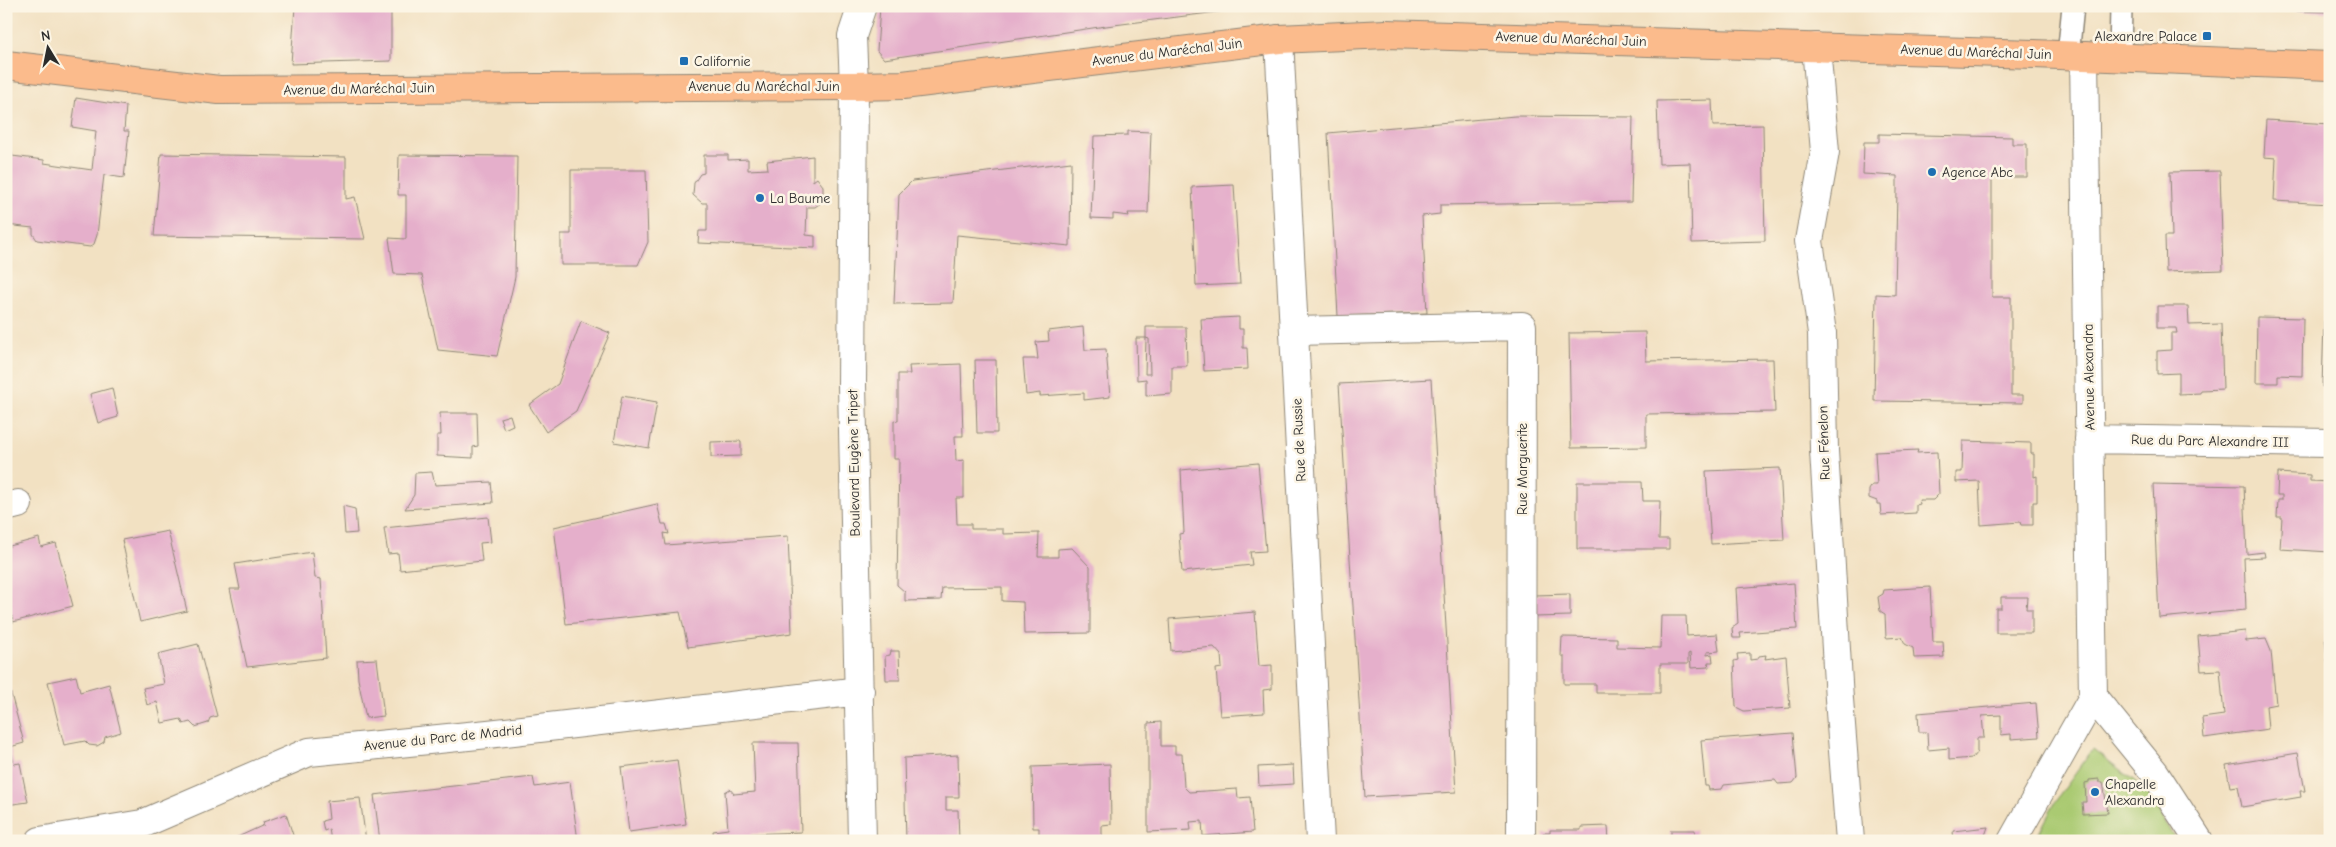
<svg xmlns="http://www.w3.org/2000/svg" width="2336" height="847" font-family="'Comic Neue',sans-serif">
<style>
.green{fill:#aaca72;stroke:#6a7a4e}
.building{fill:#e5afcb}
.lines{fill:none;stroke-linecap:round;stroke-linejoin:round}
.service-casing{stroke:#8e8676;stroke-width:24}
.minor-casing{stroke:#8e8676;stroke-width:30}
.primary-casing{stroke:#8e8676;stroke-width:30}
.service{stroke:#fff;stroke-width:21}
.minor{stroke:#fff;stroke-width:28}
.primary{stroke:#fbbb8c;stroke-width:28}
.poi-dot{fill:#1f6fb2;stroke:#fcf5e5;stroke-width:2}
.labels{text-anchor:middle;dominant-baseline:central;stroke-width:5;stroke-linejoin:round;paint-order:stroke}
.poi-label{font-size:14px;fill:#2b2b2b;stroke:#fcf5e5;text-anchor:start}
.street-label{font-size:14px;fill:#2b2b2b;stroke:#fcf5e5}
</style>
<rect width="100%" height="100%" fill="#fcf5e5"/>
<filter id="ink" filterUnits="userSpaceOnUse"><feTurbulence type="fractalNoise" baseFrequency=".02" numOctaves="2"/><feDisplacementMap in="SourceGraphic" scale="10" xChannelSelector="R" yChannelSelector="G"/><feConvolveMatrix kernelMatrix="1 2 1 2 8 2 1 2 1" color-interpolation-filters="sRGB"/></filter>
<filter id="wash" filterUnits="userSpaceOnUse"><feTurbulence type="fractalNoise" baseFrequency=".0096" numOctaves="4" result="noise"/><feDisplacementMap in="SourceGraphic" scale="20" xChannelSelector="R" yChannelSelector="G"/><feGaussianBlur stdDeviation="1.12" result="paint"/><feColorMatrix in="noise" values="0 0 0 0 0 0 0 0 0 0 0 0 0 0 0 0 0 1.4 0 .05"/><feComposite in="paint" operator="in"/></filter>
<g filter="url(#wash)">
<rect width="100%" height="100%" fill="#f2e1c2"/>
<!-- green -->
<path class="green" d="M 2093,749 L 2149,792 L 2176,841 L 2035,841 L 2055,802 Z"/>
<g id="blocks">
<!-- building -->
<path class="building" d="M 295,6 L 391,6 L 391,61 L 291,64 Z
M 880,6 L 1257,6 L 1257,7 L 1106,26 L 884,59 L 877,51 Z
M 2216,6 L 2330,6 L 2330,12 L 2216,9 Z
M 76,98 L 126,106 L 124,131 L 129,131 L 124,178 L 104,175 L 97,235 L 94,244 L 90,247 L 37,240 L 33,234 L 33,228 L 6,225 L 6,152 L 12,153 L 12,156 L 44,160 L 44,163 L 92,170 L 96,131 L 72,127 Z
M 1712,100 L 1713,126 L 1763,125 L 1765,241 L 1692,243 L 1690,163 L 1659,164 L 1657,101 Z
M 1515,116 L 1633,117 L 1631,202 L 1440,205 L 1440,214 L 1422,216 L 1427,313 L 1338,316 L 1328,133 Z
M 2266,120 L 2330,124 L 2330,204 L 2274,201 L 2276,158 L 2264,157 Z
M 1128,131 L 1151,132 L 1148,213 L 1128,213 L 1129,216 L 1113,214 L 1113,219 L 1091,218 L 1094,136 L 1128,135 Z
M 1879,134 L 2012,137 L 2012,144 L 2027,144 L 2027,177 L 1992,177 L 1992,297 L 2011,297 L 2011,395 L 2023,395 L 2023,403 L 1874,401 L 1876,294 L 1895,295 L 1897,190 L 1897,176 L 1863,174 L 1864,142 L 1879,142 Z
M 161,154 L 346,157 L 346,199 L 355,197 L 365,239 L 154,236 Z
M 399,155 L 517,156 L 515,277 L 497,356 L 438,350 L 422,275 L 394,274 L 389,238 L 406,239 L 406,195 L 398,195 Z
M 704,155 L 728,155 L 728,160 L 748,159 L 748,170 L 768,169 L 767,161 L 813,156 L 813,181 L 817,178 L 823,186 L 823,201 L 815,207 L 807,207 L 806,235 L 815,236 L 815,248 L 698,243 L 699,231 L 707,231 L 707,203 L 702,203 L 693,195 L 694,183 L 700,174 L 704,173 Z
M 1071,162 L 1070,246 L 957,235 L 953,303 L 894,304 L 899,194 L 912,181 Z
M 571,170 L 646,170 L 648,242 L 638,265 L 561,265 L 561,234 L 571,234 Z
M 2220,171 L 2223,270 L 2166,272 L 2165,236 L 2172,236 L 2170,172 Z
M 1234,185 L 1240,284 L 1196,286 L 1192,187 Z
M 2157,306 L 2188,306 L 2189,325 L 2221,324 L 2223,389 L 2201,390 L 2200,393 L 2179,394 L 2179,373 L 2157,374 L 2157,351 L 2171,350 L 2171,333 L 2177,333 L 2176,328 L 2157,328 Z
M 1239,317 L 1239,329 L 1243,329 L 1243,348 L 1247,348 L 1248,369 L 1204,371 L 1201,319 Z
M 2257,317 L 2303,318 L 2302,376 L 2278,375 L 2278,383 L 2256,383 Z
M 581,321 L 610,333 L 576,411 L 546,432 L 529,405 L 558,384 Z
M 2324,321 L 2330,321 L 2330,387 L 2322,387 Z
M 1083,327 L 1085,350 L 1106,349 L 1110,397 L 1084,400 L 1084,393 L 1040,396 L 1040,393 L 1026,395 L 1023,359 L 1038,359 L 1036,342 L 1049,341 L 1048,331 Z
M 1146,327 L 1186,327 L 1187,366 L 1172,366 L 1172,394 L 1146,396 L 1146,379 L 1137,380 L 1136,338 L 1146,338 L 1145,374 L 1150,374 L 1149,339 L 1146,338 Z
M 1645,332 L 1646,361 L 1773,359 L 1775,412 L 1646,414 L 1646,447 L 1571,448 L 1569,333 Z
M 975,360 L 996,360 L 997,433 L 977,433 Z
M 961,364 L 963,436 L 955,436 L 956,461 L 964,460 L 964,498 L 956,498 L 957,524 L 971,524 L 971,529 L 1003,529 L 1003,534 L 1039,533 L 1038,557 L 1058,557 L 1058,549 L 1072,548 L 1090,567 L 1090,633 L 1024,634 L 1023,602 L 1002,601 L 1002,587 L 942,588 L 941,600 L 905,601 L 905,592 L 897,585 L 899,459 L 894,459 L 894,420 L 898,421 L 898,374 L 910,374 L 909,366 Z
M 1431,379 L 1456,792 L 1365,797 L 1339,384 Z
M 112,388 L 118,417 L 98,423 L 90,394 Z
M 622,396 L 657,402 L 649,448 L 614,442 Z
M 440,413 L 477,413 L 478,446 L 473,447 L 473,458 L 437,456 L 437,435 L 441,435 Z
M 510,415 L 513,425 L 504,429 L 500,418 Z
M 741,441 L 741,456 L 711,457 L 711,442 Z
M 1963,441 L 2031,443 L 2031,454 L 2034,454 L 2034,477 L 2037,476 L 2037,502 L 2033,502 L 2033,525 L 2021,525 L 2020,522 L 1981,525 L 1979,481 L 1956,482 L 1956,472 L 1962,472 Z
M 1918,450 L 1917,453 L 1937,452 L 1939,494 L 1933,500 L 1919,500 L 1920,504 L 1916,505 L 1916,513 L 1881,515 L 1880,504 L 1877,504 L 1877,501 L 1869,498 L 1869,490 L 1872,485 L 1877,485 L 1875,452 Z
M 1258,463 L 1266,551 L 1250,552 L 1252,565 L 1182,572 L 1179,534 L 1184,533 L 1181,470 Z
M 1780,468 L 1784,540 L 1711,544 L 1706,471 Z
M 432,472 L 435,485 L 491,482 L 493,503 L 405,509 L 414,495 L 415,473 Z
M 2278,473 L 2310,475 L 2310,481 L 2330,482 L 2330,552 L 2280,549 L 2282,517 L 2277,517 L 2278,500 L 2282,500 L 2282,495 L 2277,495 Z
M 1577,482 L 1642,482 L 1643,501 L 1660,501 L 1659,539 L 1669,539 L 1669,549 L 1577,549 Z
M 2153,484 L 2244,486 L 2247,554 L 2264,552 L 2265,557 L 2244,558 L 2246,610 L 2159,618 Z
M 657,504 L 662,524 L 666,524 L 669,534 L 664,533 L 666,545 L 788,536 L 792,633 L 688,647 L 680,612 L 566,624 L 554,527 Z
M 343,506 L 355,509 L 357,533 L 345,534 Z
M 488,517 L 491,542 L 480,543 L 482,561 L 400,570 L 398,553 L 388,554 L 384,528 Z
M 168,531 L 187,611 L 140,622 L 122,540 Z
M 39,538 L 41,547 L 56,543 L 73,606 L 13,622 L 12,616 L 6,617 L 6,547 Z
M 312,552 L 315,578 L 321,579 L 326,658 L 247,667 L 230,589 L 240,589 L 235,564 Z
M 1794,583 L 1797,629 L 1740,633 L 1741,638 L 1733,638 L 1732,628 L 1738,624 L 1736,588 Z
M 1930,587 L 1933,642 L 1943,642 L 1944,657 L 1914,658 L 1913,648 L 1905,644 L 1902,637 L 1886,638 L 1885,614 L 1880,611 L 1878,597 L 1883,594 L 1884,590 Z
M 1570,594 L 1570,616 L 1535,617 L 1534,595 Z
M 2001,597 L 2027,597 L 2026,609 L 2032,609 L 2032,633 L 1996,633 L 1996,608 L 2001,608 Z
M 1255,612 L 1259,666 L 1272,665 L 1272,689 L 1263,690 L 1264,713 L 1220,716 L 1216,669 L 1222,668 L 1221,655 L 1214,647 L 1171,651 L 1169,619 Z
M 1661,616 L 1686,616 L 1687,636 L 1717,634 L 1719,651 L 1707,652 L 1707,655 L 1712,654 L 1713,662 L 1708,662 L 1709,667 L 1691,668 L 1690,653 L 1688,654 L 1688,664 L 1660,664 L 1660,693 L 1596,693 L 1596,684 L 1564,684 L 1564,656 L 1561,656 L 1562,637 L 1617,638 L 1617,647 L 1660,648 Z
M 2245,631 L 2246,641 L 2266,639 L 2271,651 L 2276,704 L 2266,706 L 2268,729 L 2204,738 L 2202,718 L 2224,715 L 2220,670 L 2201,671 L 2198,636 Z
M 2330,638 L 2330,669 L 2328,669 L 2325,639 Z
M 198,644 L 217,716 L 210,718 L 208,723 L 195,727 L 190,722 L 183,724 L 181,719 L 162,723 L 157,702 L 147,705 L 143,688 L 164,684 L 158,654 Z
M 891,651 L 899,651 L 900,680 L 886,680 L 885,656 L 890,655 Z
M 1750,653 L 1750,660 L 1758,659 L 1759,656 L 1766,655 L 1765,659 L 1786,656 L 1790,708 L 1744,711 L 1736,707 L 1734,661 L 1738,660 L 1737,654 Z
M 377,659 L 384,716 L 366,718 L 358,679 L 357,660 Z
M 6,675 L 24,743 L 10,747 L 14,764 L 20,763 L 28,802 L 6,805 Z
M 76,676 L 80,692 L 109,684 L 121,732 L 105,737 L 104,742 L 97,746 L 89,745 L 85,741 L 64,745 L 48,682 Z
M 2036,703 L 2039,737 L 2011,739 L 2011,734 L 2001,735 L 2001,715 L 1982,716 L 1984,738 L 1977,738 L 1977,752 L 1972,758 L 1949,760 L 1949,748 L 1928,750 L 1927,732 L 1919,732 L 1918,713 Z
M 1161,722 L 1161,746 L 1175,746 L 1175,754 L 1182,754 L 1184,787 L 1189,792 L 1237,789 L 1238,798 L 1250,797 L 1253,832 L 1203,836 L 1202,821 L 1190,822 L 1191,830 L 1148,832 L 1148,723 Z
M 1793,733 L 1797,778 L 1793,783 L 1778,784 L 1775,780 L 1724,785 L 1722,789 L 1709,790 L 1708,786 L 1705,786 L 1701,740 Z
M 753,743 L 798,743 L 801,832 L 751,834 L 751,837 L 737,839 L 738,841 L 714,841 L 713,831 L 728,829 L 725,792 L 730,789 L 734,794 L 755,792 Z
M 2298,753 L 2305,791 L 2300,791 L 2301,797 L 2242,807 L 2238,786 L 2230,787 L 2226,765 Z
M 958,755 L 959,797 L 946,797 L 946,810 L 958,810 L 959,841 L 906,841 L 904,758 Z
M 677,760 L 686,824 L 629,832 L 621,767 Z
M 1110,764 L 1111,824 L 1102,825 L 1102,841 L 1039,841 L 1039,828 L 1033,828 L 1032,767 Z
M 1293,765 L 1294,784 L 1259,786 L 1258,767 Z
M 533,777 L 535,787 L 570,782 L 578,841 L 380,841 L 374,795 Z
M 2099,779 L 2099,782 L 2103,782 L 2108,813 L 2083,814 L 2082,802 L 2086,802 L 2085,783 L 2089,782 L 2089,780 Z
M 360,798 L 366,841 L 331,841 L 329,829 L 324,831 L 322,821 L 329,819 L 327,801 Z
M 286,814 L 295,841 L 229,841 L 264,825 L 263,822 Z
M 1608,826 L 1609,841 L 1543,841 L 1543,833 L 1550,833 L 1550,830 L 1581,830 L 1581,827 Z
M 1988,827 L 1983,841 L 1954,841 L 1953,831 Z
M 1671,830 L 1695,830 L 1696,841 L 1671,841 Z"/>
</g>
</g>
<g filter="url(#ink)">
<use href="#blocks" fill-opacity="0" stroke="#8e8676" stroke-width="1"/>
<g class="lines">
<defs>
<path id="service" d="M 2068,56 L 2073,6
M 2120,57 L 2121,6"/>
<path id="minor" d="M 862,6 L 852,36 L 854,86 L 852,385 L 862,841
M 1279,39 L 1320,841
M 1816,47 L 1825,152 L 1809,241 L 1822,333 L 1824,451 L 1839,699 L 1850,841
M 1294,331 L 1522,326 L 1521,841
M 2089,439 L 2330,443
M 6,507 L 18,504
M 2093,697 L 2155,773 L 2199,841
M 40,841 L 142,824 L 309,752 L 488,734 L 860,691
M 2012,841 L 2093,697 L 2084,56"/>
<path id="primary" d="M 6,65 L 219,90 L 854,86 L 903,85 L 1279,39 L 1386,34 L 2034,54 L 2330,66"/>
</defs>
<!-- service casing -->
<use href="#service" class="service-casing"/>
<!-- minor casing -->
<use href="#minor" class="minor-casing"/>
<!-- primary casing -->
<use href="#primary" class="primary-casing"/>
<!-- service -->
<use href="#service" class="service"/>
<!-- minor -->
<use href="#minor" class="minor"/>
<!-- primary -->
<use href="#primary" class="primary"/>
</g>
</g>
<!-- markers -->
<g class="poi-dot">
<rect x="2202" y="31" width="10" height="10" rx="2.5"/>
<rect x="679" y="56" width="10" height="10" rx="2.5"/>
<circle cx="1932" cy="172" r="5"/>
<circle cx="760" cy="198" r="5"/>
<circle cx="2095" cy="792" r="5"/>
</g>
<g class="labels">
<!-- poi labels -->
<g class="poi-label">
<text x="2197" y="36" text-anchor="end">Alexandre Palace</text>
<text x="694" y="61">Californie</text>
<text x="1942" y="172">Agence Abc</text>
<text x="770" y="198">La Baume</text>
<text x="2105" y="784">Chapelle<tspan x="2105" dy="16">Alexandra</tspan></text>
</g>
<!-- street labels -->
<g class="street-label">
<text transform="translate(1571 39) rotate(2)">Avenue du Maréchal Juin</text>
<text transform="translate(1167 52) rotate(-7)">Avenue du Maréchal Juin</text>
<text transform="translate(1976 52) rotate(2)">Avenue du Maréchal Juin</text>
<text x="764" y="86">Avenue du Maréchal Juin</text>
<text transform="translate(359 89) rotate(-1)">Avenue du Maréchal Juin</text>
<text transform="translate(2089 377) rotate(-91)">Avenue Alexandra</text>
<text transform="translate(1299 440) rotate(-93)">Rue de Russie</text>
<text transform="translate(2210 441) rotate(1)">Rue du Parc Alexandre III</text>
<text transform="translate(1824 443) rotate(-92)">Rue Fénelon</text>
<text transform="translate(854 463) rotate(-91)">Boulevard Eugène Tripet</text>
<text transform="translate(1522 469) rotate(-90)">Rue Marguerite</text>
<text transform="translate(443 738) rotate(-6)">Avenue du Parc de Madrid</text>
</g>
</g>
<!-- margin -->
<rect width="2336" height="847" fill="none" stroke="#fcf5e5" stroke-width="25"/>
<!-- north arrow -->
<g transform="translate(48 48) rotate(350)" stroke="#fcf5e5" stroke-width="4" paint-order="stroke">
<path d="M0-4L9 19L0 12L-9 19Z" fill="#2b2b2b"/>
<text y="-8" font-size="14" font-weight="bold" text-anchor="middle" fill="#2b2b2b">N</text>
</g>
</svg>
